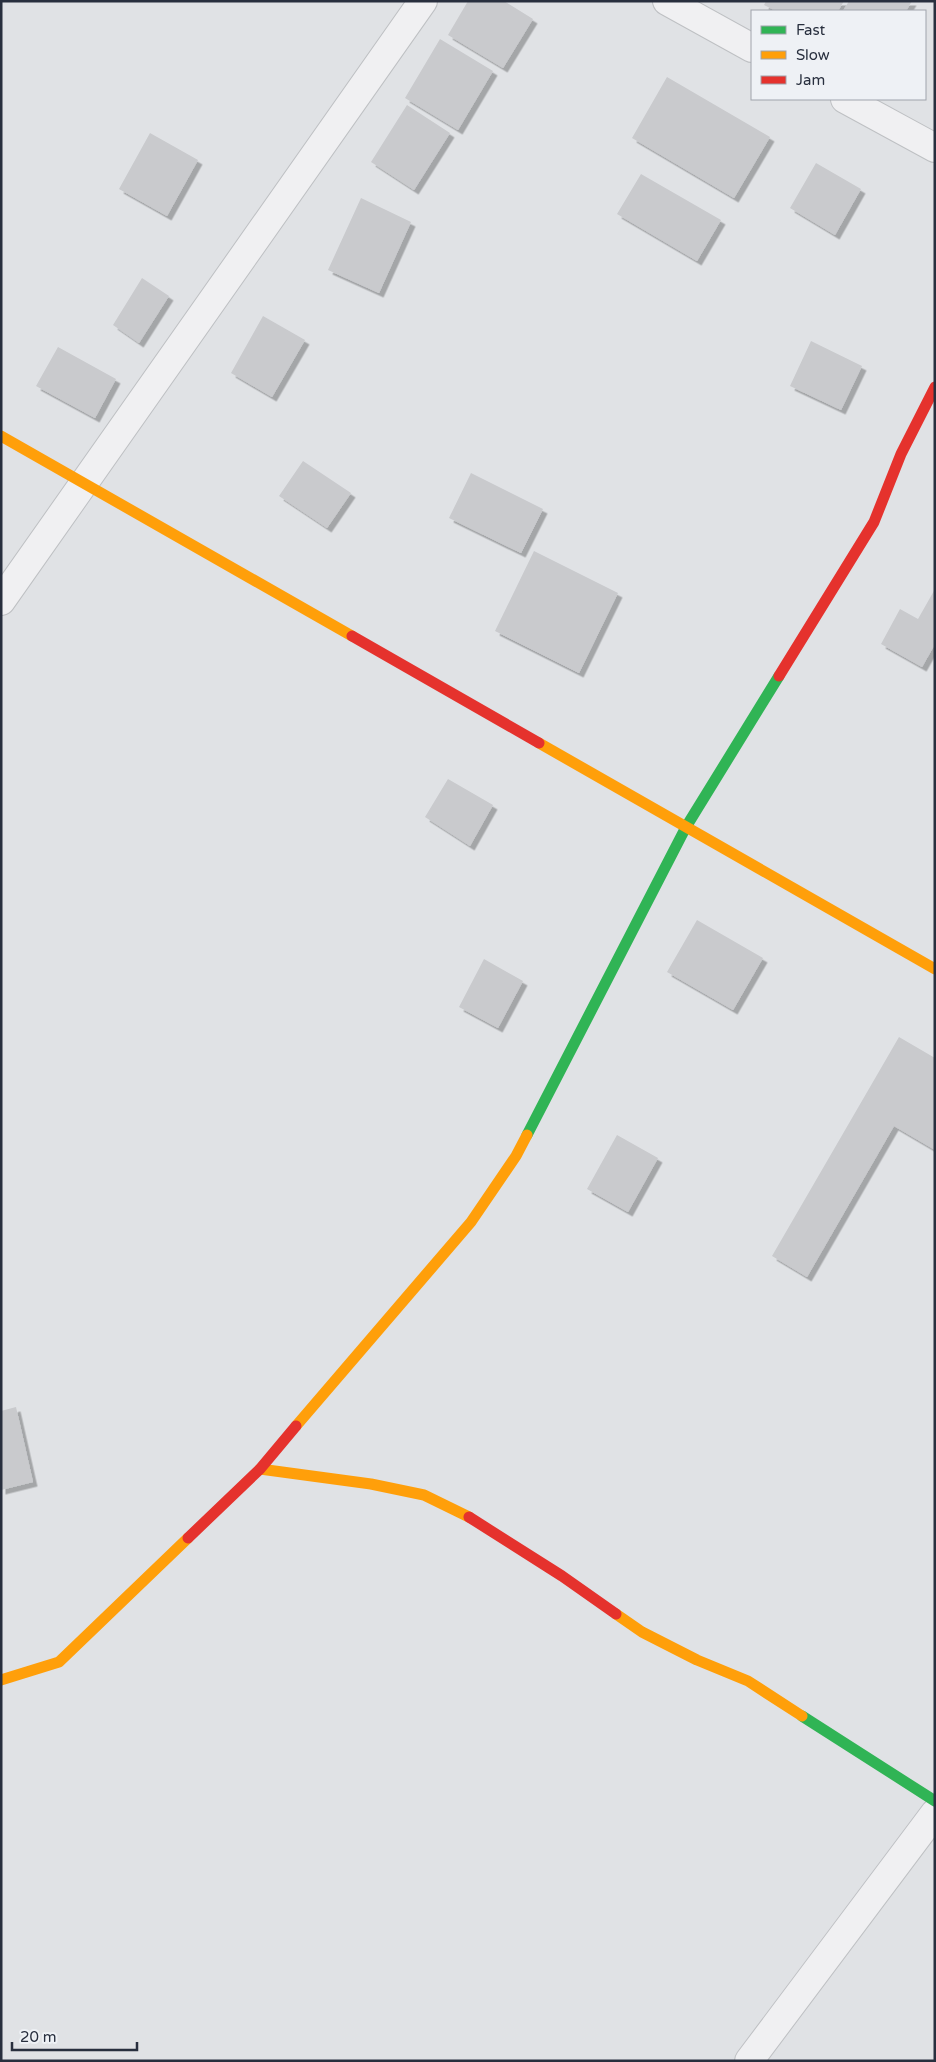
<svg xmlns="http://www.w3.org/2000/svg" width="936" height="2062" font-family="'Varela Round',sans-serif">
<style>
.building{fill:#c9cacd;filter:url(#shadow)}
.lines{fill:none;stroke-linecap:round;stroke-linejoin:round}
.street-casing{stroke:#bec0c3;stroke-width:30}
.street{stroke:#f0f0f2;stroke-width:28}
.fast{stroke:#30b455;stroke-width:11}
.slow{stroke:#ff9f0a;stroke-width:11}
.jam{stroke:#e5322d;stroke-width:11}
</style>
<defs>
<filter id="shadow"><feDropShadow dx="4.5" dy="4.5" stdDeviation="0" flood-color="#0004"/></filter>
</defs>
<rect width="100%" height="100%" fill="#e0e2e5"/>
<!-- building -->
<path class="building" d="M 468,1 L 504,1 L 533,19 L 503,68 L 448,35 Z
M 766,1 L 844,1 L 838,11 L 776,11 L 764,5 Z
M 849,1 L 912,1 L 906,11 L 843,11 Z
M 440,39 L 493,71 L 458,130 L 405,98 Z
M 667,77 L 770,137 L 734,198 L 632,138 Z
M 407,105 L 450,133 L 414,190 L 371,162 Z
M 150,133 L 198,160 L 167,216 L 119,189 Z
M 816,163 L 861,189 L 835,235 L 790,208 Z
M 641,174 L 721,220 L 697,261 L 617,214 Z
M 361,198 L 411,222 L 379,293 L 328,270 Z
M 142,278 L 169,296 L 139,343 L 113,325 Z
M 263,316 L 305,340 L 272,397 L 231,373 Z
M 811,341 L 862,366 L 841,410 L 790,386 Z
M 58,347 L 116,379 L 95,418 L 36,386 Z
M 303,461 L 351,493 L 327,528 L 279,496 Z
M 471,473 L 543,509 L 521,553 L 449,518 Z
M 534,551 L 618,593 L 579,673 L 495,631 Z
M 935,589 L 935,644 L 922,667 L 881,644 L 900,609 L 918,619 Z
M 448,779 L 493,805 L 470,846 L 425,817 Z
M 697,920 L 763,958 L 733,1010 L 667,972 Z
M 484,959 L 523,981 L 498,1028 L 459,1007 Z
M 899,1037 L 935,1058 L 935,1150 L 894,1126 L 807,1277 L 772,1256 Z
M 617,1135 L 658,1158 L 628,1212 L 587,1189 Z
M 16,1407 L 33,1482 L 1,1490 L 1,1411 Z"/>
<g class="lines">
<defs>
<path id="street" d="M 667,1 L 752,48
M 845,99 L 935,148
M 1,601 L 423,1
M 749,2061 L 935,1813"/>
</defs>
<!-- street casing -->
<use href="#street" class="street-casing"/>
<!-- street -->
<use href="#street" class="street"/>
<!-- fast -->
<path class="fast" d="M 527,1135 L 686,827 L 779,676
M 802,1716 L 935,1801"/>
<!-- slow -->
<path class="slow" d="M 1,436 L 352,636
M 539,743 L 935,969
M 296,1426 L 471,1222 L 516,1156 L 527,1135
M 260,1469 L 371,1484 L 424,1495 L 469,1517
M 616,1614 L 642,1632 L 697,1660 L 748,1681 L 802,1716
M 1,1680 L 59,1662 L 188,1538"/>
<!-- jam -->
<path class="jam" d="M 352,636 L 539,743
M 779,676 L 874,522 L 901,454 L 935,387
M 469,1517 L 562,1576 L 616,1614
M 188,1538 L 260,1469 L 296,1426"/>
</g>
<!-- border -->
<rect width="936" height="2062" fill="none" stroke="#282f3e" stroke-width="5"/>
<!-- legend -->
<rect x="751" y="10" width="175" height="90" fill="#eef1f5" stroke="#9fa3ac"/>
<rect x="761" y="26" width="25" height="8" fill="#30b455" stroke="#9fa3ac"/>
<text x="796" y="35" font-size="15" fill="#282f3e">Fast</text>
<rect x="761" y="51" width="25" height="8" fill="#ff9f0a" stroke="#9fa3ac"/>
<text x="796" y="60" font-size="15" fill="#282f3e">Slow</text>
<rect x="761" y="76" width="25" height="8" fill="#e5322d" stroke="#9fa3ac"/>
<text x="796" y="85" font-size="15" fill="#282f3e">Jam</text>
<!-- scale -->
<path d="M12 2042v8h125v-8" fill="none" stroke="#282f3e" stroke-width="2.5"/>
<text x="20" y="2042" font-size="15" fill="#282f3e" stroke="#eef1f5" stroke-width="4" paint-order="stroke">20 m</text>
</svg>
